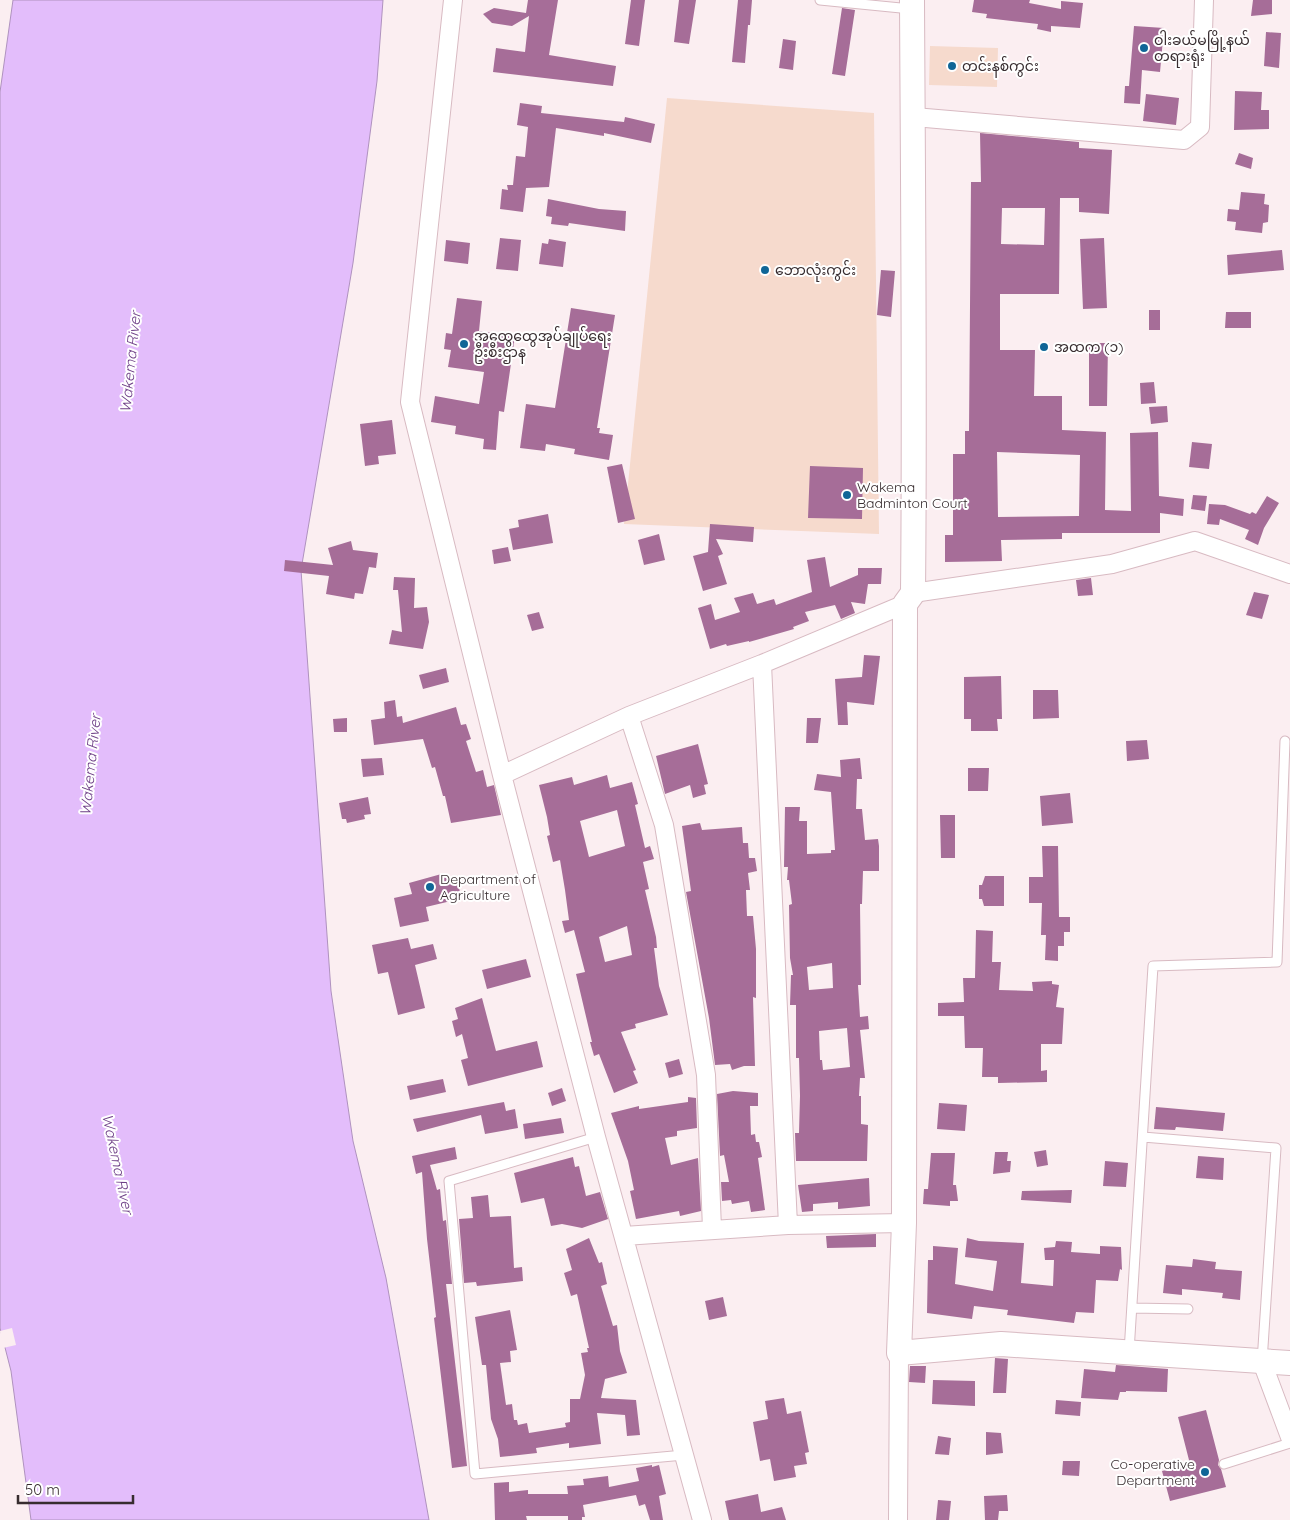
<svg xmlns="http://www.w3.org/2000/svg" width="1290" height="1520" font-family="Quicksand,'Noto Sans Myanmar',sans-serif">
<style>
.green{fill:#f6dacd}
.water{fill:#e3bdfb;stroke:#af92be}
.pier{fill:#fbeef1}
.building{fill:#a66d98;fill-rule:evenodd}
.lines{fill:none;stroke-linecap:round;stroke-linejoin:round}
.lane-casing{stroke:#d8bac2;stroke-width:11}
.street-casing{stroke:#d8bac2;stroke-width:20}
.secondary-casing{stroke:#d8bac2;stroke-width:26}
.lane{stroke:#fff;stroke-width:9}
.street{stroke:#fff;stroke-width:18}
.secondary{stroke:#fff;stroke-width:24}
.poi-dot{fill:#106697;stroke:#fff;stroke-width:2}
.labels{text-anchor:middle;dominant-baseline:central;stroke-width:4;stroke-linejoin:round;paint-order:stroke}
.poi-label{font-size:14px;fill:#372c2f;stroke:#fff;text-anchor:start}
.water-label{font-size:15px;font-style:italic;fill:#6d3e86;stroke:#fff}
</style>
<rect width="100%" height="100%" fill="#fbeef1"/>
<!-- green -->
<path class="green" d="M 930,46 L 998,48 L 997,87 L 929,85 Z
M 667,98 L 874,113 L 879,534 L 624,524 Z"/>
<!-- water -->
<path class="water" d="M 13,0 L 383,0 L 377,81 L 353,263 L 301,570 L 331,991 L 353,1141 L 386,1278 L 429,1520 L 31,1520 L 11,1371 L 0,1328 L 0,92 Z"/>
<!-- pier -->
<path class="pier" d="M 12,1328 L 16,1345 L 3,1348 L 0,1331 Z"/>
<!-- building -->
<path class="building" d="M 528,0 L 558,0 L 549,55 L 616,66 L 613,86 L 493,72 L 496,48 L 525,52 L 529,16 L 512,26 L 492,23 L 483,14 L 494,8 L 526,13 Z
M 631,0 L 645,0 L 639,46 L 625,44 Z
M 679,0 L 696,0 L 689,44 L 674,42 Z
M 738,0 L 752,0 L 750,25 L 748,25 L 745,63 L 732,62 Z
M 974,0 L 1030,0 L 1029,3 L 1061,9 L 1061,1 L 1083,3 L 1080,28 L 1051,26 L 1051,32 L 1037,29 L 1038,24 L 986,18 L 987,14 L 972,12 Z
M 1253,0 L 1272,0 L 1272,14 L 1251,16 Z
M 842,8 L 855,10 L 845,76 L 832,74 Z
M 1134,26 L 1164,28 L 1160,72 L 1142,70 L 1140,104 L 1124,103 L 1125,86 L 1129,86 Z
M 1266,32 L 1281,33 L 1279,68 L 1264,66 Z
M 783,39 L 796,41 L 793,70 L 779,68 Z
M 1235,91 L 1262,92 L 1261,110 L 1269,110 L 1269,129 L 1234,130 Z
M 1146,94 L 1179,98 L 1176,125 L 1143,121 Z
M 520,103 L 542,106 L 541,113 L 624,122 L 625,117 L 655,124 L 651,143 L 604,133 L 604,136 L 556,128 L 549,187 L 526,188 L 523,212 L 500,209 L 502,189 L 508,190 L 507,185 L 513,185 L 516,156 L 525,157 L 528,127 L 517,125 Z
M 980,133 L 1079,142 L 1079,148 L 1112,150 L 1109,214 L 1079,212 L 1079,198 L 1060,198 L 1059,294 L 1000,294 L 1000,350 L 1035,350 L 1034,396 L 1062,396 L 1062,430 L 1106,432 L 1105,510 L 1131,511 L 1130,433 L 1158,432 L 1159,496 L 1184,499 L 1183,516 L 1160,513 L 1160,533 L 1062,533 L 1062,539 L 1001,540 L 1002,561 L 945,562 L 945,535 L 953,535 L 953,454 L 965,454 L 965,431 L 969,431 L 971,182 L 981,182 ZM 1002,208 L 1045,208 L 1044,245 L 1001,244 ZM 997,452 L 1080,455 L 1079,516 L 998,517 Z
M 1239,153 L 1253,158 L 1251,169 L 1235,164 Z
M 1241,192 L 1265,194 L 1264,204 L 1269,205 L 1268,222 L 1263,223 L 1262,233 L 1235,230 L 1236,222 L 1227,221 L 1228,209 L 1239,210 Z
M 548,199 L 599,209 L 626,211 L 625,231 L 569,223 L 568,226 L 551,224 L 552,217 L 546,216 Z
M 500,238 L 521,240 L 518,271 L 496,269 Z
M 1104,238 L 1107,308 L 1083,309 L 1080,239 Z
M 549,239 L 566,242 L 563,267 L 539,264 L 542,243 L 548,244 Z
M 446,240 L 470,243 L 468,264 L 444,261 Z
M 1282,250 L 1284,270 L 1228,275 L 1227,255 Z
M 881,270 L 895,271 L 891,317 L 877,315 Z
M 457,298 L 482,301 L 479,331 L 515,336 L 504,412 L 499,411 L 496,450 L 483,449 L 484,439 L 455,434 L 456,426 L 431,422 L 435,396 L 479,404 L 484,372 L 448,367 L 451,350 L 444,349 L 446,333 L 452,334 Z
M 571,308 L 615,315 L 597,428 L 600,428 L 599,433 L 613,435 L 609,460 L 574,454 L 575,449 L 546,444 L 545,451 L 520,448 L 526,404 L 555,408 Z
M 1149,310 L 1160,310 L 1160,330 L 1149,330 Z
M 1226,312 L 1251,312 L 1251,328 L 1225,328 Z
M 1089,343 L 1108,343 L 1107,406 L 1089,406 Z
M 1154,382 L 1156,403 L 1141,404 L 1140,383 Z
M 1167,406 L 1168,422 L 1151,424 L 1149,407 Z
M 392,420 L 396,454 L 378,456 L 379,464 L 365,466 L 360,424 Z
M 1192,442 L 1212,444 L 1209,469 L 1189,467 Z
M 622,464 L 635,519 L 618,523 L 607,467 Z
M 810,466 L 863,468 L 862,519 L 808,518 Z
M 1193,495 L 1207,496 L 1205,511 L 1191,509 Z
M 1267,496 L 1279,503 L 1264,528 L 1258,545 L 1245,539 L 1249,530 L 1220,519 L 1219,525 L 1207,524 L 1209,504 L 1225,505 L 1250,514 L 1252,512 L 1256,514 Z
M 548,514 L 553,543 L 513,550 L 509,529 L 519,527 L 518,520 Z
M 710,524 L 754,527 L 753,542 L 716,539 L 723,554 L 718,556 L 727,584 L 703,591 L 693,556 L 708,552 Z
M 659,534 L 665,560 L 644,565 L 638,540 Z
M 351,541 L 353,550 L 378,553 L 376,568 L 369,567 L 363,594 L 355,593 L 354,599 L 326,594 L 329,576 L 284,571 L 285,560 L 333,565 L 328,548 Z
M 508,547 L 511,561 L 494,564 L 492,550 Z
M 825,557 L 830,587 L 858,575 L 858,568 L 882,568 L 881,584 L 868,584 L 865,604 L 851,602 L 855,613 L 841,619 L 835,605 L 805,612 L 809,621 L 793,627 L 794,629 L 749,642 L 749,641 L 727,646 L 726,644 L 710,649 L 698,608 L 711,604 L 715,620 L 740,612 L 734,598 L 753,593 L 757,604 L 774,599 L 776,605 L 812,592 L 807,560 Z
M 394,577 L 415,578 L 414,608 L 427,607 L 429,622 L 423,649 L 389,644 L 392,630 L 402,632 L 398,590 L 393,590 Z
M 1091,578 L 1093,595 L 1078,596 L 1076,580 Z
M 1254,592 L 1269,595 L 1262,619 L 1246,615 Z
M 539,612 L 544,628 L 532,631 L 527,615 Z
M 864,655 L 880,656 L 874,705 L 847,702 L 848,725 L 838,725 L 835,679 L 862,677 Z
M 446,668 L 449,682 L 423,689 L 419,675 Z
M 1001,676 L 1002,719 L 997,719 L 998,731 L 971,731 L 971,719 L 964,719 L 964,677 Z
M 1033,690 L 1058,690 L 1059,718 L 1033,719 Z
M 395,700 L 397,717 L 402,716 L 403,723 L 456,707 L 461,725 L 466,724 L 471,739 L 466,741 L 476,772 L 483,770 L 487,787 L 494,785 L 501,815 L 451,823 L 445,796 L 443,796 L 435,767 L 432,768 L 423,739 L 374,745 L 371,720 L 385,718 L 384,702 Z
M 347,718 L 347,732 L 334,732 L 333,719 Z
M 807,718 L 821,718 L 818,743 L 806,743 Z
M 1147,740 L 1149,759 L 1127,761 L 1126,741 Z
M 698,744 L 708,784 L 704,785 L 706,794 L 693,798 L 690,785 L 665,794 L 656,756 Z
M 382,758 L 384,775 L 363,777 L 361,759 Z
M 860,758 L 862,779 L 857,779 L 856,809 L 862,809 L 865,840 L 878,839 L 879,846 L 879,871 L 863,871 L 862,904 L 860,904 L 861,985 L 858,985 L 860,1017 L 868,1016 L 869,1029 L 860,1030 L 865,1078 L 860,1078 L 859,1096 L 861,1096 L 861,1124 L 868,1125 L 867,1161 L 796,1161 L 795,1133 L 799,1133 L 800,1096 L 799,1058 L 796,1058 L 796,1005 L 790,1005 L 791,975 L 793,975 L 790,958 L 789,905 L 792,904 L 789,880 L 787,880 L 788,867 L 784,867 L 785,807 L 800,807 L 799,821 L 807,821 L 807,854 L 831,853 L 831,850 L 835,850 L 831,792 L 814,790 L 817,774 L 841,777 L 840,760 ZM 832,963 L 833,988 L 809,990 L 807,967 ZM 847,1028 L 850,1067 L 823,1070 L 822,1060 L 820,1060 L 819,1031 Z
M 968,768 L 989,768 L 988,791 L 968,791 Z
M 607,775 L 610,788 L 632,782 L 638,804 L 635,805 L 645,848 L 650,846 L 654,859 L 643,862 L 649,889 L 645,890 L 656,937 L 657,948 L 654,948 L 659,986 L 668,1015 L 635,1024 L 636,1028 L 621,1032 L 636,1070 L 633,1071 L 638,1083 L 614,1093 L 599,1054 L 594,1056 L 590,1042 L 592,1042 L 576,974 L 585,972 L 574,930 L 565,933 L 562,921 L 569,920 L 565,890 L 560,860 L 553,862 L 547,836 L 550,835 L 547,817 L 539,785 L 572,777 L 574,785 ZM 617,810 L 625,846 L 589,857 L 580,821 ZM 627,926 L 632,955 L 605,962 L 599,937 Z
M 1070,793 L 1073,823 L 1042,826 L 1040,796 Z
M 368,797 L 371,814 L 364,815 L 365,819 L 347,823 L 346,819 L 342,819 L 339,803 Z
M 940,815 L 955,815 L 955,858 L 941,858 Z
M 700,823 L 702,830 L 742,827 L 743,843 L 748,843 L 749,858 L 755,858 L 757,871 L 748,873 L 750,890 L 746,890 L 747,916 L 753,916 L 756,949 L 756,998 L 753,997 L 755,1066 L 744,1066 L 732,1070 L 730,1064 L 715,1065 L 709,1018 L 686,892 L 691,891 L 682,826 Z
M 1042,846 L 1058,846 L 1059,917 L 1070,917 L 1070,932 L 1064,932 L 1064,946 L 1058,946 L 1058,961 L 1045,960 L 1046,935 L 1041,935 L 1042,903 L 1029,903 L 1029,877 L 1043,877 Z
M 445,873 L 446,878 L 457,876 L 460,893 L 450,895 L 451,901 L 426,907 L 429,921 L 400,927 L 394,898 L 412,894 L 409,883 Z
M 985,876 L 1004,876 L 1004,906 L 984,906 L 982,899 L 979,899 L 979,885 L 982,885 Z
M 976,930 L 993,931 L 992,962 L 1001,962 L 999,990 L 1033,991 L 1032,982 L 1052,981 L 1052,984 L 1059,985 L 1056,1007 L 1064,1008 L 1062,1044 L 1041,1044 L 1041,1071 L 1047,1070 L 1047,1082 L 998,1083 L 998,1077 L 982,1077 L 983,1048 L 965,1048 L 964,1016 L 938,1016 L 938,1003 L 964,1002 L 963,978 L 975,978 Z
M 408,938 L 411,949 L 433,944 L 437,959 L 415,965 L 425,1008 L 398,1015 L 388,972 L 378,974 L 372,945 Z
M 526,959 L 531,977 L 487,989 L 482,970 Z
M 482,998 L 496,1051 L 537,1041 L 543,1067 L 468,1086 L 461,1060 L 468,1058 L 462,1034 L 456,1037 L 452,1021 L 458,1019 L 455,1008 Z
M 679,1059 L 683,1074 L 669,1078 L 665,1063 Z
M 443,1079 L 446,1092 L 410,1100 L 407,1086 Z
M 562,1088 L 566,1101 L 552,1106 L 548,1093 Z
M 733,1091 L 758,1093 L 758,1106 L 750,1106 L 751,1135 L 755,1134 L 756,1142 L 759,1142 L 762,1157 L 758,1158 L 765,1210 L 751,1212 L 749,1201 L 732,1204 L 731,1200 L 722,1201 L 721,1182 L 729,1182 L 724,1155 L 720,1156 L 717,1094 Z
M 688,1097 L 696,1098 L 697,1128 L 677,1131 L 677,1136 L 665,1138 L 671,1165 L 698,1158 L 701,1211 L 680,1216 L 679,1211 L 636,1219 L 630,1191 L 634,1190 L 628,1161 L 611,1113 L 639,1106 L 639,1109 L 688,1102 Z
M 504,1102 L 506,1111 L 515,1109 L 518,1128 L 485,1134 L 481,1115 L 417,1132 L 413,1119 Z
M 939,1103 L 967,1105 L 965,1131 L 937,1129 Z
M 1156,1107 L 1225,1113 L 1223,1131 L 1176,1127 L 1175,1130 L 1154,1129 Z
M 561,1118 L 564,1133 L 525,1139 L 523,1124 Z
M 455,1147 L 457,1159 L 430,1165 L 437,1190 L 440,1189 L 443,1221 L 446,1220 L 452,1284 L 446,1284 L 467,1466 L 452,1468 L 434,1318 L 436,1317 L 427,1239 L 422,1172 L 416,1174 L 412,1156 Z
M 1046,1150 L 1048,1165 L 1037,1167 L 1034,1152 Z
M 995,1152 L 1008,1152 L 1007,1161 L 1011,1161 L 1010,1172 L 993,1174 Z
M 931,1153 L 955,1153 L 953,1185 L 956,1185 L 958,1201 L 950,1201 L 950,1206 L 923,1204 L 924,1189 L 928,1189 Z
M 1198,1156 L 1224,1158 L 1223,1180 L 1196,1178 Z
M 573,1157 L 575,1167 L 579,1166 L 586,1196 L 600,1192 L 608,1219 L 582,1228 L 562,1224 L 551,1226 L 544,1198 L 521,1203 L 514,1173 Z
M 1105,1161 L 1128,1163 L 1126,1187 L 1103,1186 Z
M 869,1178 L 870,1206 L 838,1209 L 838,1202 L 813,1204 L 813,1211 L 802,1212 L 798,1185 Z
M 1072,1190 L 1071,1203 L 1021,1200 L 1022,1191 Z
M 488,1195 L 490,1217 L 511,1216 L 514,1268 L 522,1267 L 523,1281 L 477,1286 L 476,1282 L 464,1283 L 459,1219 L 473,1218 L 471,1197 Z
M 876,1234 L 876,1247 L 827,1248 L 826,1236 Z
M 589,1238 L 599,1263 L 602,1262 L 607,1284 L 601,1286 L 613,1326 L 617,1325 L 620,1351 L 627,1373 L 605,1379 L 601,1398 L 636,1400 L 640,1435 L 627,1436 L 625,1415 L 597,1413 L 601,1444 L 569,1448 L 569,1443 L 536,1448 L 537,1453 L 500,1457 L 498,1439 L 491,1419 L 486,1365 L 482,1365 L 475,1317 L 510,1310 L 517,1350 L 510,1351 L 511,1362 L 500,1363 L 506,1405 L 512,1404 L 514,1420 L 517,1420 L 518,1425 L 527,1423 L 529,1433 L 566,1427 L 565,1423 L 570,1422 L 570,1399 L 580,1399 L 585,1375 L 581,1353 L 588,1352 L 587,1348 L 589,1348 L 577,1294 L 571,1296 L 564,1273 L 572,1270 L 566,1249 Z
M 967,1238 L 979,1241 L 1024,1243 L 1021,1283 L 1053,1286 L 1054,1260 L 1045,1260 L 1044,1248 L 1055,1247 L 1056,1241 L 1072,1242 L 1071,1252 L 1100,1254 L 1100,1246 L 1121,1247 L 1122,1270 L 1120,1269 L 1118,1281 L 1096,1280 L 1094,1313 L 1076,1312 L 1074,1323 L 1007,1315 L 1008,1310 L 974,1306 L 972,1319 L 927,1313 L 928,1260 L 933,1260 L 933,1246 L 958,1248 L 955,1284 L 993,1291 L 997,1261 L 965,1257 Z
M 1193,1259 L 1216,1262 L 1215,1269 L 1242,1271 L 1240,1300 L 1222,1298 L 1223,1293 L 1182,1289 L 1182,1295 L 1163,1293 L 1166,1265 L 1192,1267 Z
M 723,1297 L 727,1316 L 709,1320 L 705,1301 Z
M 995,1358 L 1008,1359 L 1006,1393 L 993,1393 Z
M 1116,1365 L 1168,1369 L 1167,1392 L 1126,1391 L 1126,1392 L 1120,1392 L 1118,1400 L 1081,1398 L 1084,1369 L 1115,1372 Z
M 910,1366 L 926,1366 L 925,1383 L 909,1382 Z
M 933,1380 L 975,1381 L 975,1406 L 932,1404 Z
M 784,1398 L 787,1414 L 801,1411 L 809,1452 L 805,1453 L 807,1464 L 794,1466 L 796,1477 L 774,1481 L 770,1459 L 760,1461 L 753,1422 L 768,1419 L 765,1401 Z
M 1056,1400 L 1081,1402 L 1080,1416 L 1055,1414 Z
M 1206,1410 L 1219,1460 L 1218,1465 L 1221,1469 L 1226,1487 L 1170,1501 L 1162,1471 L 1190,1464 L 1178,1417 Z
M 986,1432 L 1001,1433 L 1003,1453 L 986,1455 Z
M 938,1436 L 951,1438 L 949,1455 L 935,1454 Z
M 1063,1461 L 1080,1461 L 1079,1476 L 1062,1475 Z
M 652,1465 L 652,1467 L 659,1465 L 666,1494 L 659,1496 L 663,1520 L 650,1520 L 645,1504 L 639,1506 L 636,1495 L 583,1505 L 585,1517 L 582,1517 L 582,1520 L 568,1520 L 568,1516 L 526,1516 L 527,1520 L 495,1520 L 494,1483 L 509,1482 L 509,1492 L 528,1490 L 528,1494 L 568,1494 L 567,1486 L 584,1485 L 583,1479 L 608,1476 L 609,1487 L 639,1481 L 636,1468 Z
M 758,1494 L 761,1512 L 782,1507 L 786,1520 L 729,1520 L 725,1501 Z
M 1007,1495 L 1008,1511 L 999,1511 L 998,1520 L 985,1520 L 984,1496 Z
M 938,1500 L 951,1501 L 949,1520 L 936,1520 Z"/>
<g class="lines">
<defs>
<path id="lane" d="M 820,0 L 911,9
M 596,1137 L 449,1181 L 475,1474 L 684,1455
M 1143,1137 L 1276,1148 L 1262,1362
M 1132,1308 L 1188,1309
M 1129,1352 L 1153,966 L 1277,962 L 1285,741
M 1224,1464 L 1290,1443"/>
<path id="street" d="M 453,0 L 410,402 L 502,775 L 596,1137 L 702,1520
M 914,117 L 1184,140 L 1200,127 L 1204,0
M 913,593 L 1112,564 L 1195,541 L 1290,574
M 762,664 L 788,1225
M 629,716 L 664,825 L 706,1075 L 712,1229
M 502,775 L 629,716 L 762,664 L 905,604
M 624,1236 L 788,1225 L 904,1223
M 1262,1362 L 1290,1437
M 898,1520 L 899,1353"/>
<path id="secondary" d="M 912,0 C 913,198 915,395 913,593 L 905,604 L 904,1223 L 899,1353 L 1001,1344 L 1290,1363"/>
</defs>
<!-- lane casing -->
<use href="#lane" class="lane-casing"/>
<!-- street casing -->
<use href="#street" class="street-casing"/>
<!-- secondary casing -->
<use href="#secondary" class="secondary-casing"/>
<!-- lane -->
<use href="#lane" class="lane"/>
<!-- street -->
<use href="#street" class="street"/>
<!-- secondary -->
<use href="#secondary" class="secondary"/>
</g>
<!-- markers -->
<g class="poi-dot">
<circle cx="1144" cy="48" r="5"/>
<circle cx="952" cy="66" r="5"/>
<circle cx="765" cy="270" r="5"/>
<circle cx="464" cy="344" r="5"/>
<circle cx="1044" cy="347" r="5"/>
<circle cx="847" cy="495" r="5"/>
<circle cx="430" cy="887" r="5"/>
<circle cx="1205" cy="1472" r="5"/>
</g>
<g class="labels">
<!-- poi labels -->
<g class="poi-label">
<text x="1154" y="40">ဝါးခယ်မမြို့နယ်<tspan x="1154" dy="16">တရားရုံး</tspan></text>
<text x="962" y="66">တင်းနစ်ကွင်း</text>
<text x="775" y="270">ဘောလုံးကွင်း</text>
<text x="474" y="336">အထွေထွေအုပ်ချုပ်ရေး<tspan x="474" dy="16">ဦးစီးဌာန</tspan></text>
<text x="1054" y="347">အထက (၁)</text>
<text x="857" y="487">Wakema<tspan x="857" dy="16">Badminton Court</tspan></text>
<text x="440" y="879">Department of<tspan x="440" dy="16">Agriculture</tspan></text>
<text x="1195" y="1464" text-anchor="end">Co-operative<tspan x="1195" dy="16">Department</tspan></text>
</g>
<!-- water labels -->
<g class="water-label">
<text transform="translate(130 362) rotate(-84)">Wakema River</text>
<text transform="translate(90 765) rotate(-84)">Wakema River</text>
<text transform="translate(118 1164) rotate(78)">Wakema River</text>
</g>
</g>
<!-- scale -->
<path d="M18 1495v8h115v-8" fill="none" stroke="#372c2f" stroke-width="2.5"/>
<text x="25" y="1495" font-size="15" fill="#372c2f" stroke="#ffffff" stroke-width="4" paint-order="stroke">50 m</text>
</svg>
